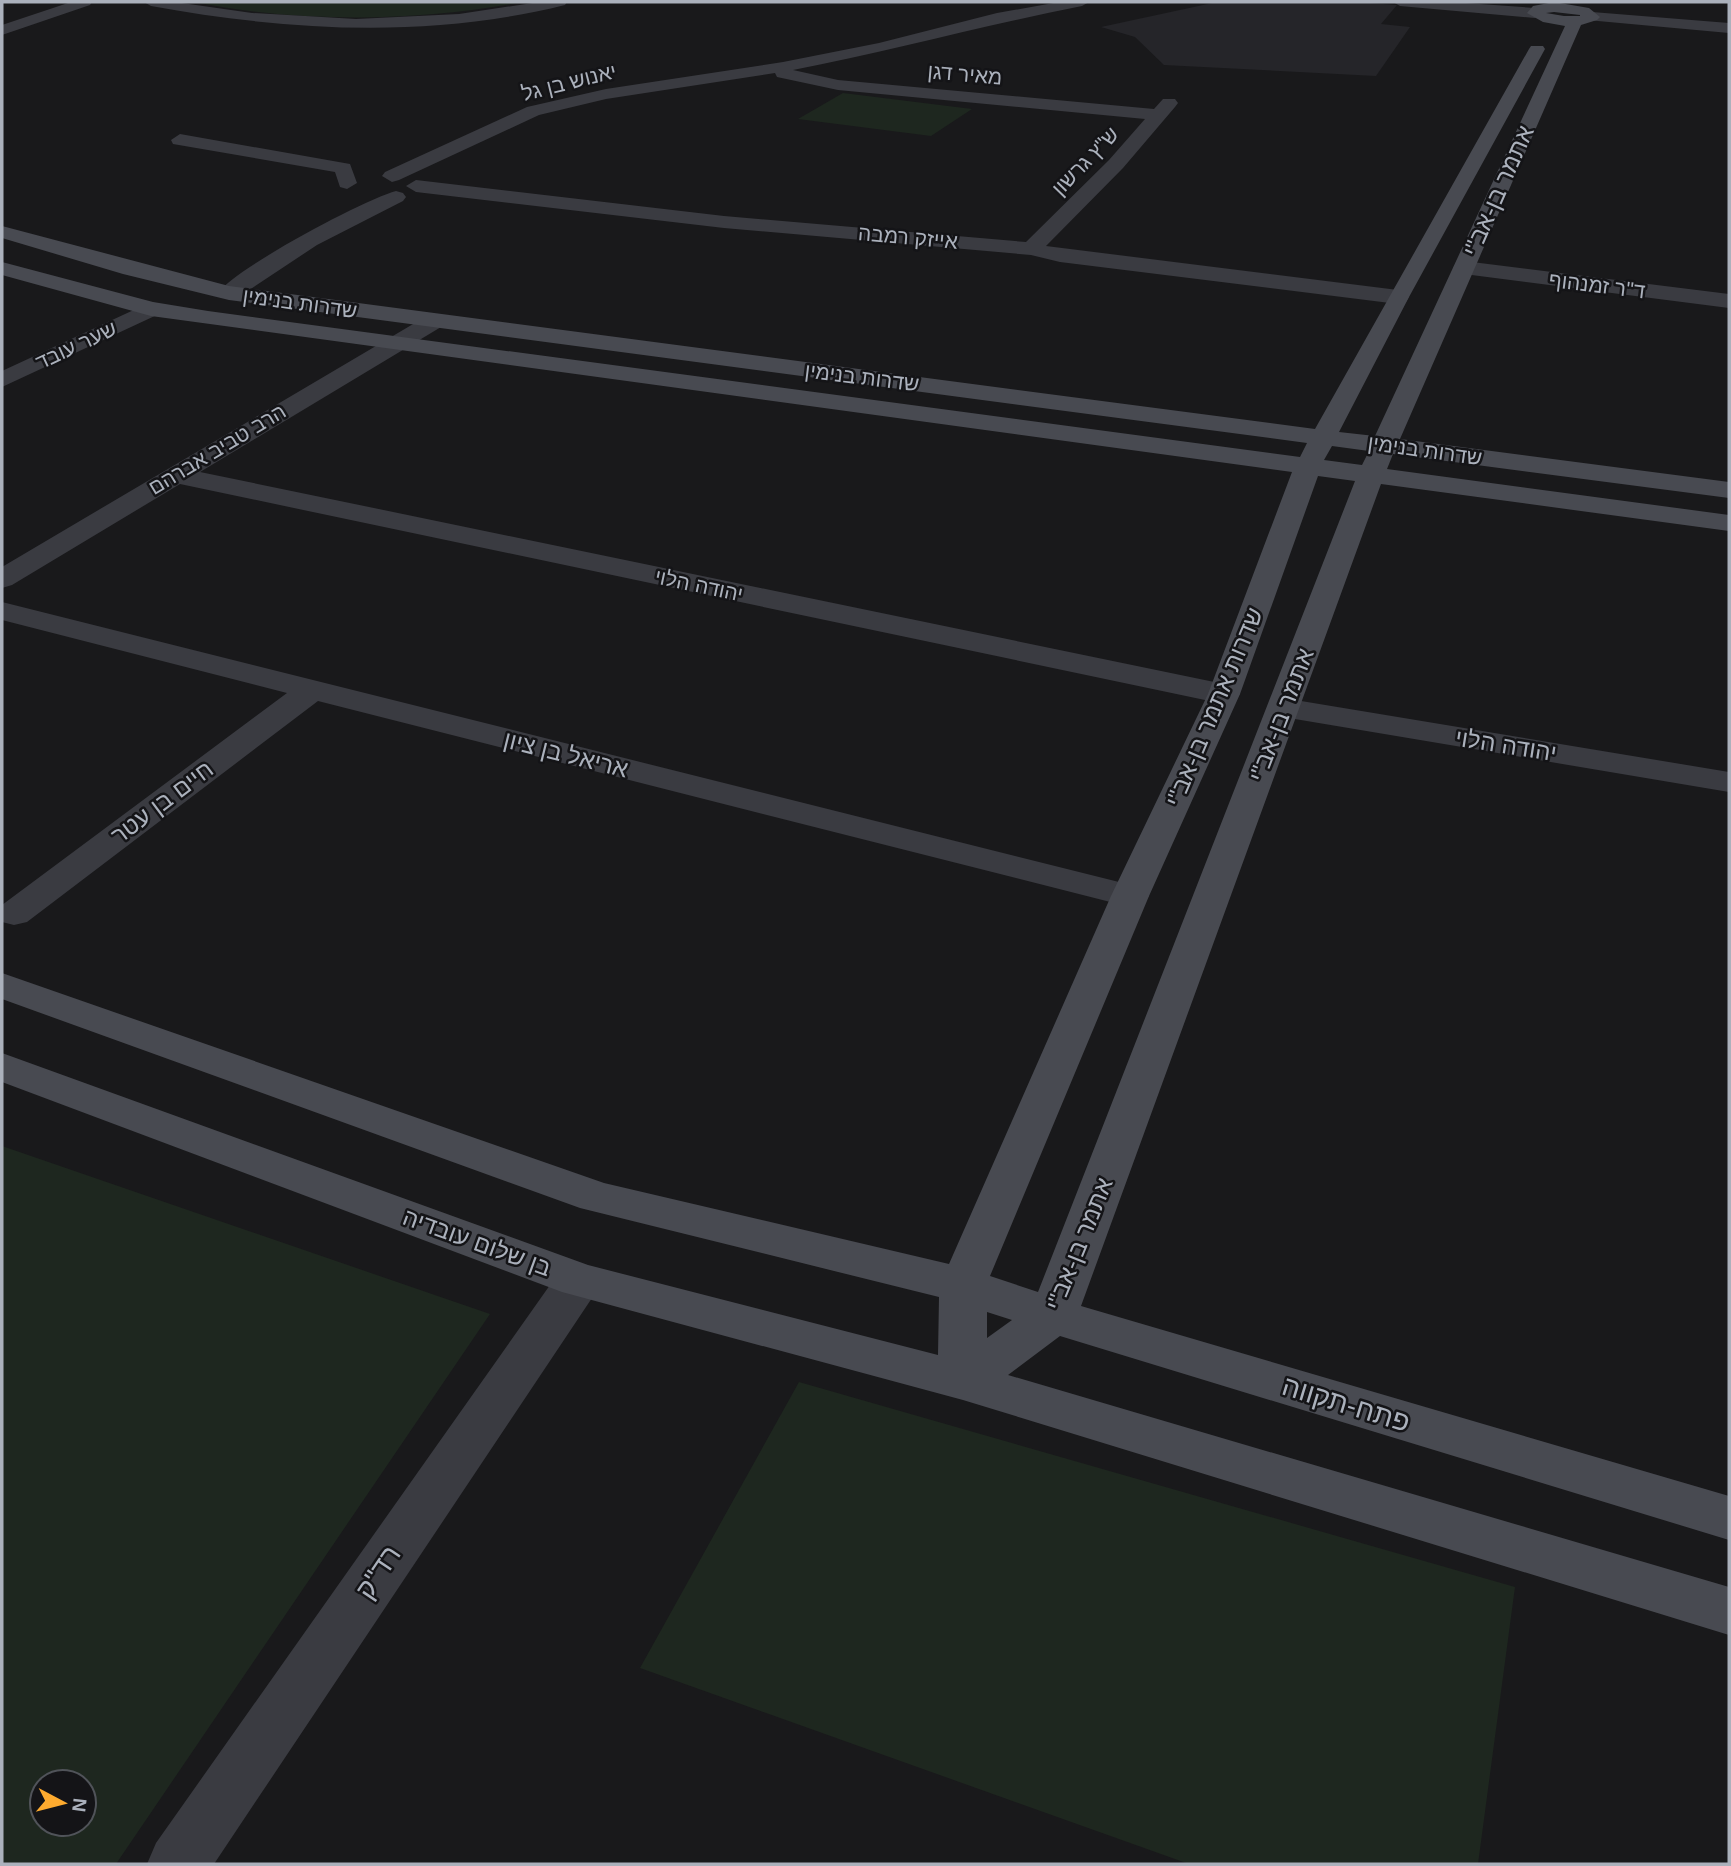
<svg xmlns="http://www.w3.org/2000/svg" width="1731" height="1866" font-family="Arial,'Noto Sans Hebrew',sans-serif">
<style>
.built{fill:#252529}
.green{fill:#1e271f;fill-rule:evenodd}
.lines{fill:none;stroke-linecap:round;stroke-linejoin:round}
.minor{fill:#3a3b41;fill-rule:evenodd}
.secondary{fill:#484a51;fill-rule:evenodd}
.labels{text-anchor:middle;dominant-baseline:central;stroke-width:5;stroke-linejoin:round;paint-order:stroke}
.far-street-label{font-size:21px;fill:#abb1bc;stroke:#141417}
.street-label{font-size:24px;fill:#abb1bc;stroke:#141417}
.near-street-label{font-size:28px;fill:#abb1bc;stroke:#141417}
</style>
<rect width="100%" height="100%" fill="#19191b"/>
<!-- built -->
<path class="built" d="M 1217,2 L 1358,2 L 1397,5 L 1381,24 L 1410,27 L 1376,76 L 1164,65 L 1135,37 L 1101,27 Z"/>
<!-- green -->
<path class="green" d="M 194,2 L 522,2 C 416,22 301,23 194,2 Z
M 843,93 L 972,109 L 931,136 L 798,119 Z
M 2,1146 L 490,1314 L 116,1864 L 2,1864 ZM 42,1782 L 84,1782 L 84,1824 L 42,1824 Z
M 799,1382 L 1515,1587 L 1478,1864 L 1189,1864 L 640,1668 Z"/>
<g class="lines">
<!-- minor -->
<path class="minor" d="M 71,2 L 92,2 L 90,5 L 2,35 L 2,25 Z
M 144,2 L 175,2 L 252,13 L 356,19 L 459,14 L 539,2 L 567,2 L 565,5 C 429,39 288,31 151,6 Z
M 1059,2 L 1089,2 L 1082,6 C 985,25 890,51 793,70 L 838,80 L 1154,109 L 1163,99 L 1175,99 L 1178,103 L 1175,107 L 1123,168 L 1046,246 L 1398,290 L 1406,292 L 1409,297 L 1406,302 L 1398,304 L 1060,262 L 1031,255 L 724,228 L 416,192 L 406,186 L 416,180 L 724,216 L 1026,242 L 1109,160 L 1145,119 L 838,90 L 777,77 L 775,73 L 606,99 L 539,115 L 399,180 L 392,182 L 382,176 L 385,172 L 527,107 L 606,89 L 783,62 L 879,43 L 997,13 Z
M 1393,2 L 1452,2 L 1535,8 L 1543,13 L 1535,18 L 1400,6 Z
M 1592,12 L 1729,23 L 1729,33 L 1587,20 L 1584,17 L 1587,14 Z
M 180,134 L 350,164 L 357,183 L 347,189 L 340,187 L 335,172 L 173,144 L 171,140 Z
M 396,191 L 403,193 L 406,197 L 403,201 L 317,245 L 237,298 L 221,298 L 218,293 C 234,269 365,199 396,191 Z
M 1464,261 L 1729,294 L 1729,308 L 1456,273 L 1453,268 L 1456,263 Z
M 151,302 L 159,304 L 162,309 L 159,314 L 2,387 L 2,371 Z
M 433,315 L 441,317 L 445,322 L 441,327 L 200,472 L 1224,684 L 1235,687 L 1240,694 L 1235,701 L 1224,704 L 180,484 L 12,585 L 2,588 L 2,567 L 425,317 Z
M 2,602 L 1143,888 L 1149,896 L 1143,904 L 1130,907 L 318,701 L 27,922 L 14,925 L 2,922 L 2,905 L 287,693 L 2,620 Z
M 1283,698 L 1729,772 L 1729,792 L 1271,715 L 1267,708 L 1271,701 Z
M 579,1263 L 596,1268 L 603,1280 L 596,1292 L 214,1864 L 147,1864 L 156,1843 L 562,1268 Z"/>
<!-- secondary -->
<path class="secondary" d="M 1554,2 L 1589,8 L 1600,17 L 1597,20 L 1581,25 L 1400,439 L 1729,482 L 1729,498 L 1393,454 L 1387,469 L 1729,515 L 1729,531 L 1381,484 L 1081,1306 L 1729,1496 L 1729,1540 L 1060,1336 L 1008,1375 L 1729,1587 L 1729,1635 L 963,1400 L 562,1292 L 2,1082 L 2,1053 L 588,1265 L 938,1355 L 939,1297 L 580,1208 L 2,999 L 2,973 L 604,1183 L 949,1264 L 1111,896 L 1208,694 L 1292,472 L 151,316 L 2,275 L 2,262 L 153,302 L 208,311 L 1300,457 L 1307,443 L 229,300 L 123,274 L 2,238 L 2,226 L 229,286 L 1315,429 L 1529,49 L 1531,46 L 1543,46 L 1545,49 L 1409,297 L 1339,432 L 1375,436 L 1565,26 L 1543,22 L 1527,13 L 1533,6 ZM 1554,12 L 1580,15 L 1580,16 L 1564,16 L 1546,13 ZM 1332,446 L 1369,451 L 1362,465 L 1324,460 ZM 1318,476 L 1355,481 L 1038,1292 L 990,1276 L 1149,896 L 1240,694 ZM 987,1312 L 1012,1320 L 987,1338 Z"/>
</g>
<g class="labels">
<!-- far-street labels -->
<g class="far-street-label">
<text transform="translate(965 74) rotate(5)">מאיר דגן</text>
<text transform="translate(569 82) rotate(-14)">יאנוש בן גל</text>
<text transform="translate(1085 161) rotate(-46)">ש"ץ גרשון</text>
<text transform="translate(908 237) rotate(5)">אייזק רמבה</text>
<text transform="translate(1597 285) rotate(7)">ד"ר זמנהוף</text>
<text transform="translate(300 303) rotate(8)">שדרות בנימין</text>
<text transform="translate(76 345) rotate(-25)">שער עובד</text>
<text transform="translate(862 377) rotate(7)">שדרות בנימין</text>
<text transform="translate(217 449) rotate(-31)">הרב טביב אברהם</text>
<text transform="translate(1425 450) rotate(8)">שדרות בנימין</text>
<text transform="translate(699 585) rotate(12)">יהודה הלוי</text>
</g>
<!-- street labels -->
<g class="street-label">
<text transform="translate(1498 191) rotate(-66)">אתמר בן-אב"י</text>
<text transform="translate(1214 707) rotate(-67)">שדרות אתמר בן-אב"י</text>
<text transform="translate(1281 715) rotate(-69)">אתמר בן-אב"י</text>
<text transform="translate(1506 745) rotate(9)">יהודה הלוי</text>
<text transform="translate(566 754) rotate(14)">אריאל בן ציון</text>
<text transform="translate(162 802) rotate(-37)">חיים בן עטר</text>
<text transform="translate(477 1242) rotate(20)">בן שלום עובדיה</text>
<text transform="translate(1079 1244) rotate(-68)">אתמר בן-אב"י</text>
</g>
<!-- near-street labels -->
<g class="near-street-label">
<text transform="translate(1346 1404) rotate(17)">פתח-תקווה</text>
<text transform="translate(378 1572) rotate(-56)">רד"ק</text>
</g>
</g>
<!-- border -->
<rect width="1731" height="1866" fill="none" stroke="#abb1bc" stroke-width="7"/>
<!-- north arrow -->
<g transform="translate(63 1803) rotate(97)"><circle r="33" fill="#141417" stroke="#505359" stroke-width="2"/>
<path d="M0-5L12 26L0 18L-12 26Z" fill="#feab2f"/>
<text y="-10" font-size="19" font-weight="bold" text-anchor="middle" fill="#abb1bc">N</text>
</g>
</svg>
